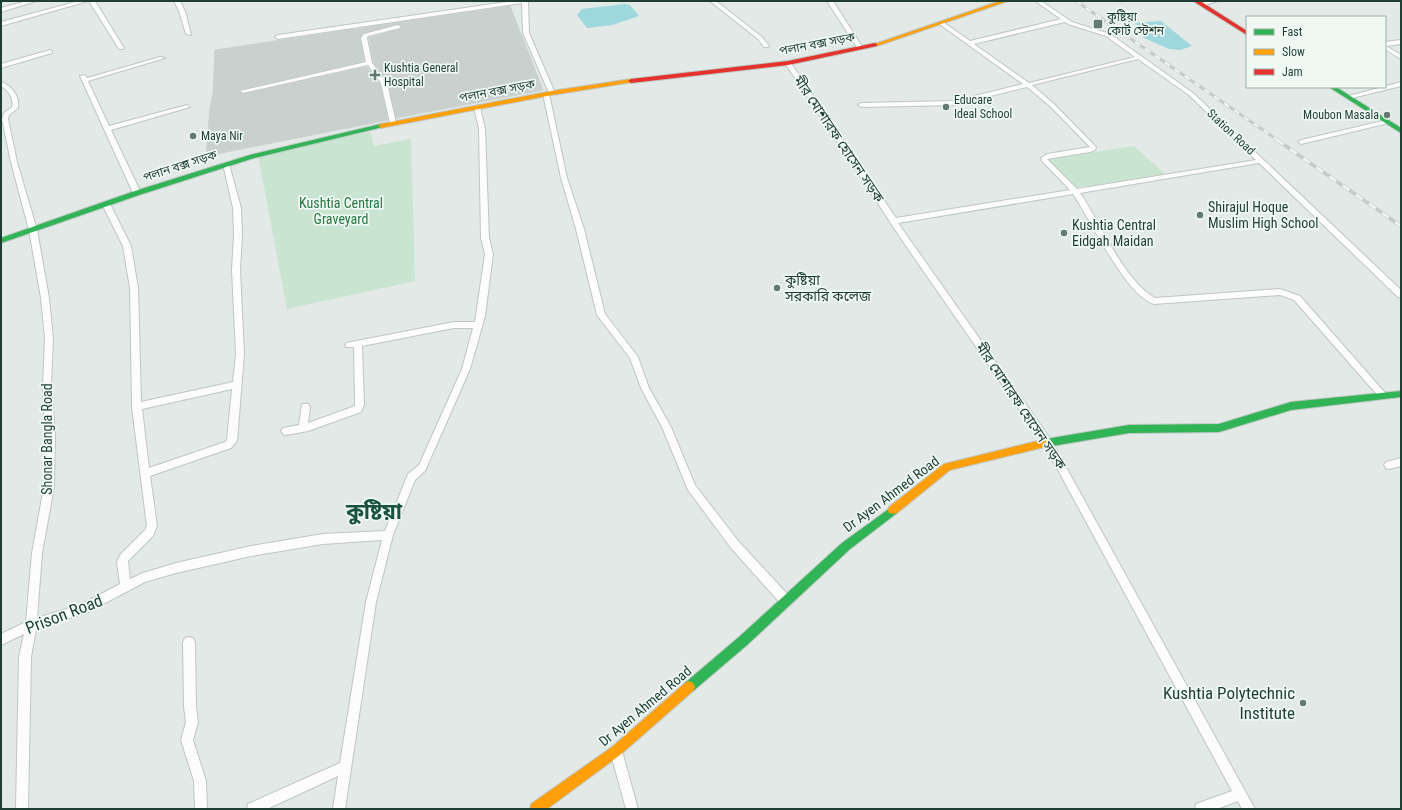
<svg xmlns="http://www.w3.org/2000/svg" width="1402" height="810" font-family="'Roboto Condensed','Noto Sans Bengali',sans-serif">
<style>
.green{fill:#c9e4d0}
.water{fill:#9ed7dc}
.building{fill:#c9d0cd;stroke:#cbd2cf}
.lines{fill:none;stroke-linecap:round;stroke-linejoin:round}
.street-casing{stroke:#bfc6c3;stroke-width:2}
.fast-casing{stroke:#bdc7c3;stroke-width:2}
.slow-casing{stroke:#bdc7c3;stroke-width:2}
.jam-casing{stroke:#bdc7c3;stroke-width:2}
.street{fill:#fbfcfb;fill-rule:evenodd}
.fast{fill:#30b455;fill-rule:evenodd}
.slow{fill:#ff9f0a;fill-rule:evenodd}
.jam{fill:#e5322d;fill-rule:evenodd}
.rail-far1-casing{stroke:#c6cac9;stroke-width:3}
.rail-casing{stroke:#c6cac9;stroke-width:3.5}
.rail-far1{stroke:#f0f8f4;stroke-width:2;stroke-dasharray:6;stroke-linecap:butt}
.rail{stroke:#f0f8f4;stroke-width:2.5;stroke-dasharray:8;stroke-linecap:butt}
.poi-dot{fill:#637a72;stroke:#f0f8f4;stroke-width:1.5}
.labels{text-anchor:middle;dominant-baseline:central;stroke-width:3.5;stroke-linejoin:round;paint-order:stroke}
.far-poi-label{font-size:12px;fill:#1e3e34;stroke:#f0f8f4;text-anchor:start}
.far-street-label{font-size:12px;fill:#1e3e34;stroke:#f0f8f4}
.street-label{font-size:14px;fill:#1e3e34;stroke:#f0f8f4}
.park-label{font-size:14px;fill:#257940;stroke:#f0f8f4}
.poi-label{font-size:14px;fill:#1e3e34;stroke:#f0f8f4;text-anchor:start}
.near-street-label{font-size:17px;fill:#1e3e34;stroke:#f0f8f4}
.near-poi-label{font-size:17px;fill:#1e3e34;stroke:#f0f8f4;text-anchor:end}
.town-label{font-size:22px;font-weight:bold;fill:#185241;stroke:#f0f8f4}
</style>
<rect width="100%" height="100%" fill="#e2e9e6"/>
<!-- green -->
<path class="green" d="M 370,132 L 374,146 L 411,139 L 415,281 L 287,309 L 258,155 Z
M 1134,146 L 1165,174 L 1074,188 L 1047,159 Z"/>
<!-- water -->
<path class="water" d="M 625,4 L 630,5 L 639,16 L 612,25 L 587,28 L 577,15 L 582,9 Z
M 1161,21 L 1192,46 L 1180,50 L 1169,49 L 1144,38 L 1135,23 Z"/>
<!-- building -->
<path class="building" d="M 510,6 L 543,90 L 396,118 L 388,83 L 373,62 L 369,38 L 400,29 L 402,27 L 398,24 L 363,33 L 360,38 L 364,61 L 240,90 L 239,91 L 243,94 L 367,67 L 380,84 L 388,120 L 206,156 L 210,108 L 213,94 L 215,50 Z"/>
<g class="lines">
<defs>
<path id="street" d="M 27,1 L 36,1 L 1,12 L 1,8 Z
M 79,1 L 88,1 L 1,26 L 1,22 Z
M 89,1 L 95,1 L 124,48 L 123,49 L 119,49 Z
M 174,1 L 180,1 L 185,11 L 191,35 L 186,34 L 179,11 Z
M 513,1 L 528,1 L 529,33 L 555,93 L 554,94 L 549,93 L 523,33 L 522,3 L 278,39 L 275,37 L 278,35 Z
M 710,1 L 716,1 L 762,37 L 769,46 L 768,47 L 764,47 L 758,39 Z
M 827,1 L 833,1 L 863,48 L 862,49 L 858,49 Z
M 1035,1 L 1041,1 L 1072,22 L 1110,34 L 1193,93 L 1401,290 L 1401,298 L 1398,297 L 1259,163 L 1080,193 C 1101,223 1123,280 1155,298 L 1280,289 L 1300,296 L 1386,394 L 1387,396 L 1386,398 L 1380,398 L 1294,300 L 1280,295 L 1154,304 C 1125,295 1091,220 1073,194 L 898,223 L 1051,440 L 1255,809 L 1242,809 L 1238,801 L 1217,809 L 1195,809 L 1196,804 L 1232,791 L 1045,446 L 904,243 L 785,63 L 790,62 L 896,218 L 1070,190 L 1042,161 L 1041,158 L 1047,154 L 1090,147 L 1050,106 L 1027,87 L 954,105 L 861,107 L 858,105 L 861,103 L 954,101 L 1023,84 L 938,23 L 943,22 L 970,41 L 1061,19 ZM 1065,22 L 1068,24 L 1106,36 L 1135,57 L 1029,83 L 974,44 ZM 1138,59 L 1189,95 L 1256,160 L 1077,189 L 1047,159 L 1090,152 L 1095,150 L 1096,147 L 1054,104 L 1032,85 Z
M 1208,1 L 1218,1 L 1202,6 L 1199,4 Z
M 398,25 L 401,27 L 400,28 L 368,36 L 367,38 L 372,63 L 387,83 L 396,123 L 395,124 L 390,123 L 381,83 L 368,65 L 243,93 L 240,91 L 366,62 L 361,38 L 364,34 Z
M 1401,40 L 1401,44 L 1386,46 L 1401,55 L 1401,59 L 1385,49 L 1385,42 Z
M 50,50 L 52,51 L 52,53 L 1,68 L 1,64 Z
M 160,57 L 165,58 L 88,81 L 109,126 L 187,105 L 190,107 L 111,130 L 141,193 L 137,195 L 133,193 L 80,76 L 85,75 L 87,78 Z
M 1,82 C 12,86 20,96 18,108 L 9,115 L 8,119 L 17,162 L 37,230 L 49,298 L 53,339 L 51,385 L 55,433 L 54,487 L 42,553 L 37,618 L 82,604 L 120,584 L 117,562 L 120,555 L 145,530 L 147,526 L 132,407 L 130,288 L 123,246 L 102,204 L 103,202 L 106,202 L 110,204 L 131,246 L 138,288 L 141,402 L 233,382 L 236,354 L 232,270 L 234,235 L 233,208 L 223,164 L 224,163 L 228,163 L 229,164 L 241,208 L 242,235 L 240,270 L 244,354 L 237,441 L 231,448 L 150,476 L 157,526 L 153,536 L 128,561 L 130,579 L 143,573 L 176,563 L 251,546 L 323,534 L 385,531 L 408,474 L 419,465 L 462,369 L 473,328 L 454,328 L 362,346 L 364,405 L 361,412 L 308,431 L 286,435 L 283,434 L 281,431 L 283,428 L 299,425 L 302,404 L 308,404 L 310,407 L 308,423 L 355,406 L 354,347 L 346,347 L 345,345 L 346,343 L 454,322 L 475,322 L 485,254 L 481,238 L 479,129 L 474,107 L 477,105 L 480,107 L 485,129 L 489,238 L 493,254 L 485,316 L 470,369 L 425,471 L 415,480 L 393,535 L 376,602 L 345,809 L 333,809 L 338,776 L 267,809 L 247,809 L 248,804 L 340,763 L 366,602 L 382,540 L 323,544 L 251,556 L 176,573 L 145,582 L 88,612 L 36,629 L 31,657 L 28,809 L 16,809 L 19,657 L 24,634 L 1,645 L 1,634 L 26,622 L 32,553 L 44,487 L 45,433 L 43,385 L 45,339 L 41,298 L 29,230 L 11,162 L 2,119 L 4,113 L 12,107 C 14,98 9,91 1,86 ZM 232,389 L 227,440 L 225,442 L 149,468 L 142,409 Z
M 1401,82 L 1401,86 L 1348,99 L 1345,97 Z
M 544,93 L 549,94 L 567,178 L 584,229 L 605,314 L 638,357 L 649,388 L 671,427 L 695,485 L 739,542 L 790,597 L 791,601 L 790,605 L 786,606 L 782,605 L 731,548 L 688,490 L 662,427 L 641,388 L 630,358 L 597,315 L 576,229 L 561,178 L 543,94 Z
M 1387,120 L 1389,121 L 1389,123 L 1301,144 L 1298,142 L 1301,140 Z
M 1401,458 L 1401,466 L 1389,469 L 1386,468 L 1384,465 L 1386,462 Z
M 189,637 L 193,638 L 195,642 L 196,707 L 198,722 L 193,740 L 206,781 L 207,809 L 195,809 L 194,781 L 181,740 L 186,722 L 184,707 L 183,642 L 185,638 Z
M 616,745 L 620,747 L 622,751 L 638,809 L 626,809 L 610,751 L 612,747 Z"/>
<path id="fast" d="M 1329,87 L 1336,87 L 1401,128 L 1401,133 Z
M 381,124 L 383,125 L 383,127 L 254,158 L 139,195 L 1,243 L 1,238 L 135,191 L 250,155 Z
M 1401,391 L 1401,397 L 1291,410 L 1219,432 L 1129,433 L 1046,447 L 1043,446 L 1041,443 L 1043,440 L 1046,439 L 1129,425 L 1219,424 L 1291,402 Z
M 893,506 L 897,507 L 898,510 L 897,513 L 850,549 L 747,645 L 693,691 L 689,693 L 685,691 L 683,687 L 685,683 L 739,637 L 842,543 Z"/>
<path id="slow" d="M 1000,1 L 1008,1 L 877,46 L 872,45 Z
M 631,79 L 633,80 L 633,82 L 552,95 L 381,128 L 378,126 L 381,124 L 552,91 Z
M 1046,439 L 1049,440 L 1051,443 L 1049,446 L 950,470 L 897,513 L 893,514 L 889,513 L 888,510 L 889,507 L 944,464 Z
M 689,681 L 693,683 L 695,687 L 693,691 L 620,755 L 547,809 L 530,809 L 531,804 L 612,747 L 685,683 Z"/>
<path id="jam" d="M 1193,1 L 1200,1 L 1247,31 L 1247,35 Z
M 875,43 L 877,44 L 877,46 L 788,65 L 631,83 L 628,81 L 631,79 L 788,61 Z"/>
</defs>
<!-- street casing -->
<use href="#street" class="street-casing"/>
<!-- fast casing -->
<use href="#fast" class="fast-casing"/>
<!-- slow casing -->
<use href="#slow" class="slow-casing"/>
<!-- jam casing -->
<use href="#jam" class="jam-casing"/>
<!-- street -->
<use href="#street" class="street"/>
<!-- fast -->
<use href="#fast" class="fast"/>
<!-- slow -->
<use href="#slow" class="slow"/>
<!-- jam -->
<use href="#jam" class="jam"/>
<defs>
<path id="rail-far1" d="M 1076,1 L 1279,141"/>
<path id="rail" d="M 1277,140 L 1401,226"/>
</defs>
<!-- rail-far1 casing -->
<use href="#rail-far1" class="rail-far1-casing"/>
<!-- rail casing -->
<use href="#rail" class="rail-casing"/>
<!-- rail-far1 -->
<use href="#rail-far1" class="rail-far1"/>
<!-- rail -->
<use href="#rail" class="rail"/>
</g>
<!-- markers -->
<g class="poi-dot">
<rect x="1093" y="19" width="10" height="10" rx="2"/>
<path d="M373 69h4v4h4v4h-4v4h-4v-4h-4v-4h4z"/>
<circle cx="946" cy="107" r="4"/>
<circle cx="1387" cy="115" r="4"/>
<circle cx="193" cy="136" r="4"/>
<circle cx="1200" cy="215" r="4"/>
<circle cx="1064" cy="233" r="4"/>
<circle cx="777" cy="288" r="4"/>
<circle cx="1303" cy="703" r="4"/>
</g>
<g class="labels">
<!-- far-poi labels -->
<g class="far-poi-label">
<text x="1107" y="17">কুষ্টিয়া<tspan x="1107" dy="14">কোর্ট স্টেশন</tspan></text>
<text x="384" y="68">Kushtia General<tspan x="384" dy="14">Hospital</tspan></text>
<text x="954" y="100">Educare<tspan x="954" dy="14">Ideal School</tspan></text>
<text x="1379" y="115" text-anchor="end">Moubon Masala</text>
<text x="201" y="136">Maya Nir</text>
</g>
<!-- far-street labels -->
<g class="far-street-label">
<text transform="translate(817 44) rotate(-11)">পলান বক্স সড়ক</text>
<text transform="translate(497 91) rotate(-11)">পলান বক্স সড়ক</text>
<text transform="translate(1231 132) rotate(43)">Station Road</text>
<text transform="translate(180 166) rotate(-18)">পলান বক্স সড়ক</text>
</g>
<!-- street labels -->
<g class="street-label">
<text transform="translate(839 139) rotate(56)">মীর মোশারফ হোসেন সড়ক</text>
<text transform="translate(1021 406) rotate(56)">মীর মোশারফ হোসেন সড়ক</text>
<text transform="translate(47 439) rotate(-90)">Shonar Bangla Road</text>
<text transform="translate(891 494) rotate(-37)">Dr Ayen Ahmed Road</text>
<text transform="translate(645 706) rotate(-40)">Dr Ayen Ahmed Road</text>
</g>
<!-- park labels -->
<g class="park-label">
<text x="341" y="203">Kushtia Central<tspan x="341" dy="16">Graveyard</tspan></text>
</g>
<!-- poi labels -->
<g class="poi-label">
<text x="1208" y="207">Shirajul Hoque<tspan x="1208" dy="16">Muslim High School</tspan></text>
<text x="1072" y="225">Kushtia Central<tspan x="1072" dy="16">Eidgah Maidan</tspan></text>
<text x="785" y="280">কুষ্টিয়া<tspan x="785" dy="16">সরকারি কলেজ</tspan></text>
</g>
<!-- near-street labels -->
<g class="near-street-label">
<text transform="translate(64 614) rotate(-21)">Prison Road</text>
</g>
<!-- near-poi labels -->
<g class="near-poi-label">
<text x="1295" y="693">Kushtia Polytechnic<tspan x="1295" dy="20">Institute</tspan></text>
</g>
<!-- town labels -->
<g class="town-label">
<text x="374" y="511">কুষ্টিয়া</text>
</g>
</g>
<!-- border -->
<rect width="1402" height="810" fill="none" stroke="#1e3e34" stroke-width="4"/>
<!-- legend -->
<rect x="1246" y="16" width="140" height="72" fill="#f0f8f4" stroke="#9caea7"/>
<rect x="1254" y="29" width="20" height="6" fill="#30b455" stroke="#9caea7"/>
<text x="1282" y="36" font-size="12" fill="#1e3e34">Fast</text>
<rect x="1254" y="49" width="20" height="6" fill="#ff9f0a" stroke="#9caea7"/>
<text x="1282" y="56" font-size="12" fill="#1e3e34">Slow</text>
<rect x="1254" y="69" width="20" height="6" fill="#e5322d" stroke="#9caea7"/>
<text x="1282" y="76" font-size="12" fill="#1e3e34">Jam</text>
</svg>
